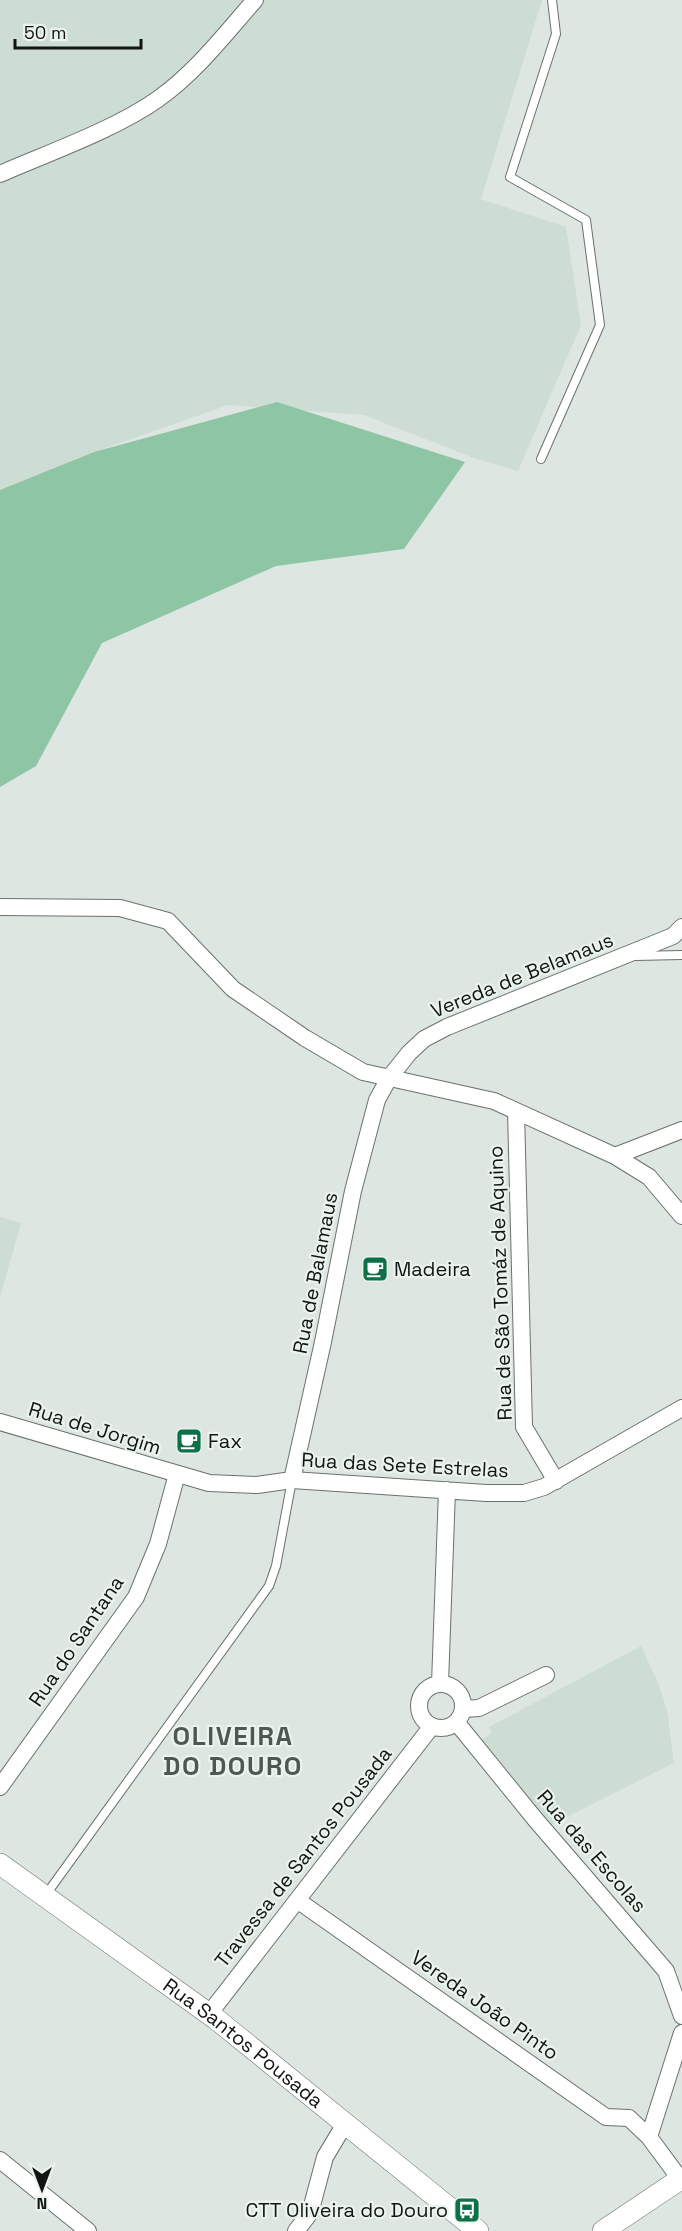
<svg xmlns="http://www.w3.org/2000/svg" width="682" height="2231" font-family="'Space Grotesk',sans-serif">
<style>
.built{fill:#cdddd3}
.green{fill:#8ec6a5}
.lines{fill:none;stroke-linecap:round;stroke-linejoin:round}
.service-casing{stroke:#6a726d;stroke-width:10}
.minor-casing{stroke:#6a726d;stroke-width:18}
.tertiary-casing{stroke:#6a726d;stroke-width:22}
.service{stroke:#fff;stroke-width:8}
.minor{stroke:#fff;stroke-width:16}
.tertiary{stroke:#fff;stroke-width:21}
.labels{text-anchor:middle;dominant-baseline:central;stroke-width:4.5;stroke-linejoin:round;paint-order:stroke}
.street-label{font-size:20px;fill:#111412;stroke:#eaf3ed}
.poi-label{font-size:20px;fill:#111412;stroke:#eaf3ed;text-anchor:start}
.district-label{font-size:26px;font-weight:bold;letter-spacing:1.5px;fill:#4f5752;stroke:#eaf3ed}
</style>
<rect width="100%" height="100%" fill="#dde6e0"/>
<!-- built -->
<path class="built" d="M 0,0 L 542,0 L 481,199 L 566,227 L 581,325 L 518,471 L 474,458 L 364,415 L 228,405 L 75,459 L 21,552 L 0,556 Z
M 0,1217 L 21,1223 L 0,1297 Z
M 641,1646 L 658,1683 L 667,1710 L 674,1763 L 549,1826 L 478,1742 L 492,1733 L 489,1727 Z"/>
<!-- green -->
<path class="green" d="M 277,402 L 465,462 L 404,549 L 276,566 L 102,643 L 36,766 L 0,787 L 0,490 L 94,452 Z"/>
<g class="lines">
<defs>
<path id="service" d="M 541,459 L 600,325 L 586,220 L 510,177 L 556,34 L 552,0
M 635,956 L 682,955
M 45,1896 L 269,1586 L 276,1566 L 292,1480"/>
<path id="minor" d="M 0,174 C 48,153 116,129 158,99 C 196,72 225,34 255,0
M 0,907 L 120,908 L 168,921 L 233,989 L 305,1038 L 363,1072 L 494,1101 L 615,1156 L 649,1177 L 682,1216
M 516,1111 L 524,1427 L 556,1481
M 615,1156 L 682,1130
M 0,1422 L 209,1483 L 257,1485 L 292,1480 L 486,1493 L 524,1493 L 544,1487 L 682,1408
M 292,1480 L 323,1342 L 353,1191 L 377,1100 L 389,1078 L 409,1053 L 424,1039 L 447,1027 L 673,936 L 682,927
M419 1706a22 22 0 1 1 44 0a22 22 0 1 1-44 0Z
M 440,1684 L 447,1490
M 464,1709 L 479,1708 L 546,1675
M 457,1723 L 535,1819 L 666,1971 L 682,2016
M 0,1787 L 136,1597 L 158,1544 L 177,1474
M 297,1900 L 606,2117 L 629,2118 L 649,2137 L 680,2179
M 209,2014 L 432,1726
M 649,2137 L 682,2033
M 0,2160 L 88,2231
M 296,2231 L 310,2213 L 325,2157 L 346,2122"/>
<g id="tertiary">
<path id="s1" d="M 0,1864 L 216,2019 L 478,2231"/>
<path d="M 603,2231 L 682,2178"/>
</g>
</defs>
<!-- service casing -->
<use href="#service" class="service-casing"/>
<!-- minor casing -->
<use href="#minor" class="minor-casing"/>
<!-- tertiary casing -->
<use href="#tertiary" class="tertiary-casing"/>
<!-- service -->
<use href="#service" class="service"/>
<!-- minor -->
<use href="#minor" class="minor"/>
<!-- tertiary -->
<use href="#tertiary" class="tertiary"/>
</g>
<!-- icons -->
<defs>
<symbol id="cafe-square" viewBox="-11 -11 22 22"><rect x="-9" y="-9" width="18" height="18" rx="4" fill="#0e7046" stroke="#eaf3ed"/><path d="M-5.5-4.5H6V0H3Q3 3.5 0 3.5H-2.5Q-5.5 3.5-5.5 0ZM3-3.2v2h1.7v-2ZM-6 4.5H4V6H-6Z" fill="#fff"/></symbol>
<symbol id="bus-square" viewBox="-11 -11 22 22"><rect x="-9" y="-9" width="18" height="18" rx="4" fill="#0e7046" stroke="#eaf3ed"/><path d="M-5-6H5V4H4V6H2V4H-2V6H-4V4H-5ZM-3.5-4V0h7V-4ZM-3.5 1.2v1.5H-2V1.2ZM2 1.2v1.5H3.5V1.2Z" fill="#fff"/></symbol>
</defs>
<g fill-rule="evenodd">
<use href="#cafe-square" x="360" y="1254" width="30" height="30"/>
<use href="#cafe-square" x="174" y="1426" width="30" height="30"/>
<use href="#bus-square" x="452" y="2195" width="30" height="30"/>
</g>
<g class="labels">
<!-- street labels -->
<g class="street-label">
<text transform="translate(522 975) rotate(-22)">Vereda de Belamaus</text>
<text transform="translate(315 1273) rotate(-79)">Rua de Balamaus</text>
<text transform="translate(500 1283) rotate(-92)">Rua de São Tomáz de Aquino</text>
<text transform="translate(95 1428) rotate(17)">Rua de Jorgim</text>
<text transform="translate(405 1465) rotate(3)">Rua das Sete Estrelas</text>
<text transform="translate(76 1641) rotate(-56)">Rua do Santana</text>
<text transform="translate(592 1851) rotate(49)">Rua das Escolas</text>
<text transform="translate(303 1857) rotate(-52)">Travessa de Santos Pousada</text>
<text transform="translate(485 2005) rotate(35)">Vereda João Pinto</text>
<text stroke="none"><textPath href="#s1" startOffset="302">Rua Santos Pousada</textPath></text>
</g>
<!-- poi labels -->
<g class="poi-label">
<text x="394" y="1269">Madeira</text>
<text x="208" y="1441">Fax</text>
<text x="448" y="2210" text-anchor="end">CTT Oliveira do Douro</text>
</g>
<!-- district labels -->
<g class="district-label">
<text x="233" y="1736">OLIVEIRA<tspan x="233" dy="30">DO DOURO</tspan></text>
</g>
</g>
<!-- north arrow -->
<g transform="translate(42 2189) rotate(180)" stroke="#eaf3ed" stroke-width="4.5" paint-order="stroke">
<path d="M0-4.5L10 22L0 15L-10 22Z" fill="#111412"/>
<text y="-9" font-size="16" font-weight="bold" text-anchor="middle" fill="#111412">N</text>
</g>
<!-- scale -->
<path d="M15 39v9h126v-9" fill="none" stroke="#111412" stroke-width="3"/>
<text x="24" y="39" font-size="18" fill="#111412" stroke="#eaf3ed" stroke-width="4.5" paint-order="stroke">50 m</text>
</svg>
